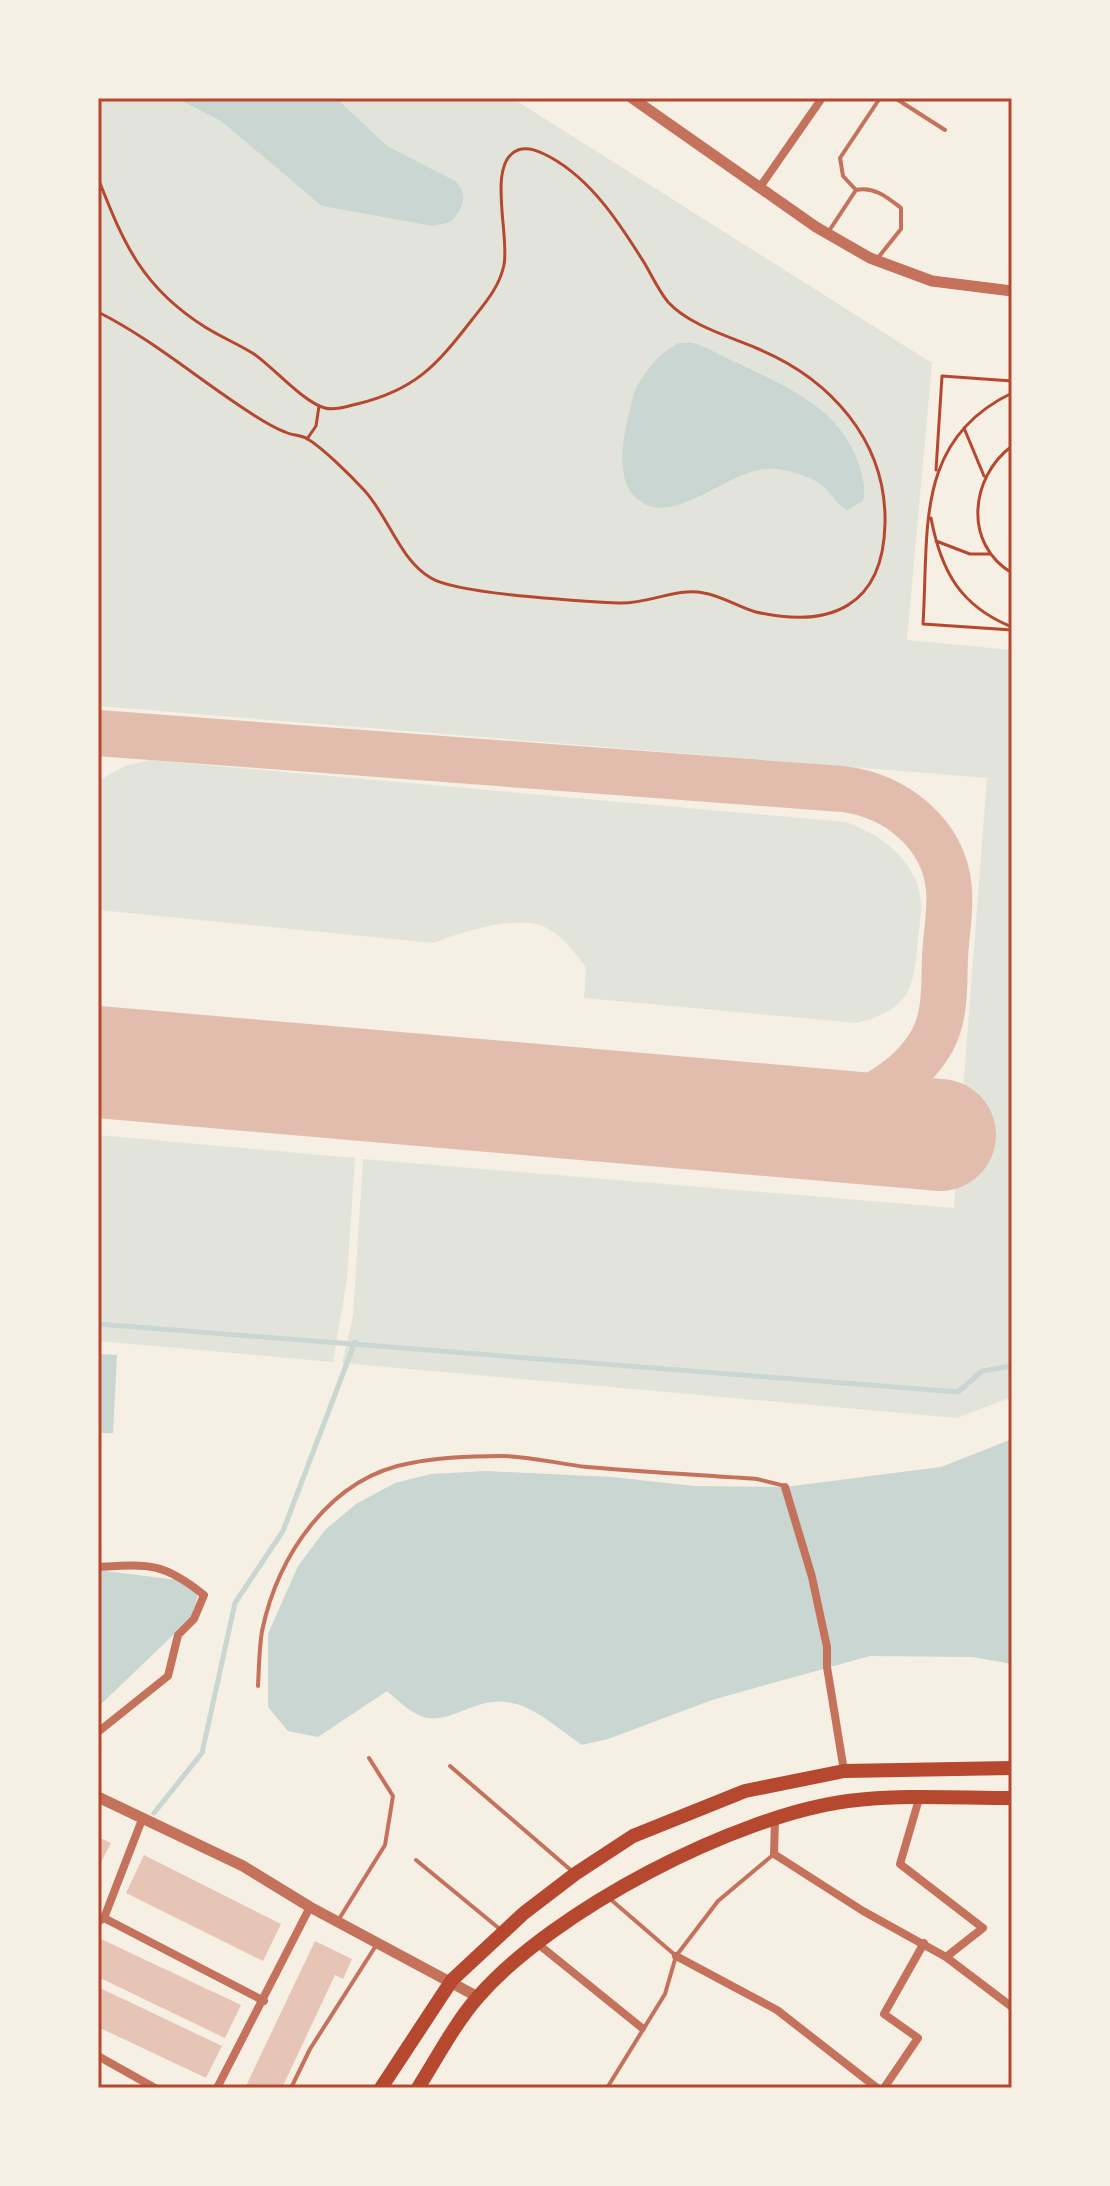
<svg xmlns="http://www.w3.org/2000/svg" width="1110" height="2186" font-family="Barlow,sans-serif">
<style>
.green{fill:#e2e4dc}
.water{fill:#c9d6d2}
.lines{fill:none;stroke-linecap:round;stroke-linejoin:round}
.stream{stroke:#c9d6d2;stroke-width:5}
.taxiway{stroke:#e2bdae;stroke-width:46}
.runway{stroke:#e2bdae;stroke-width:112}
.building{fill:#e6c5b7}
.path{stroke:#b5482f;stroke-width:3}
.service{stroke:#c5725c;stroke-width:4}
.minor{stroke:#c5725c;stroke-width:8}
.tertiary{stroke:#c5725c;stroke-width:11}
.primary{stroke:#b5482f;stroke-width:14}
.neatline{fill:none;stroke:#b5482f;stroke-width:3}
</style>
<rect width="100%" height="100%" fill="#f6efe4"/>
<!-- green -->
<path class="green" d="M 98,98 L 512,98 L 932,363 L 907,640 L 1012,650 L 1012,1397 L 957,1418 L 342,1363 L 353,1316 L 363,1159 L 954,1208 L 987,778 L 98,706 Z
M 150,760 L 846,822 C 881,834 918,862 921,902 C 922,914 919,928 918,939 C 914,989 910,1009 857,1023 L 584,998 L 586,967 C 574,952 563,936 545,927 C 520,914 459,932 434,943 L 98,910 L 98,781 L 125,766 Z
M 98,1135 L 355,1158 L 347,1279 L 333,1362 L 98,1341 Z"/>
<!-- water -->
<path class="water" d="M 176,98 L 336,98 L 387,146 L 457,182 C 468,197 463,209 450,222 L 433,226 L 322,206 L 221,121 Z
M 679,343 L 693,343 L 707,348 C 764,379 838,398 859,465 C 863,478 866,488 863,501 L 847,510 C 835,504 832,493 822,485 C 812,477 788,470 776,469 C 731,463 673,534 635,497 C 612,474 626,425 633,397 C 638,378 661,350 679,343 Z
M 98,1354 L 117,1355 L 113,1433 L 98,1433 Z
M 1012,1439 L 1012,1664 L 973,1657 L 870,1656 L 712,1700 L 608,1739 L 582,1745 C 564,1733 545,1716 525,1707 C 483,1689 458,1722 429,1718 C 413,1716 399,1701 387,1691 L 318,1737 L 288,1731 L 268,1707 L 268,1634 L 298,1566 L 325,1530 L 356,1504 L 395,1483 L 431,1474 L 486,1471 L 612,1477 L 694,1486 L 785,1487 L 941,1467 Z
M 98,1570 L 177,1580 L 198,1595 L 191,1618 L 98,1707 Z"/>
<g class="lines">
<!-- stream -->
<path class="stream" d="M 98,1324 L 958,1392 L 982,1371 L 1012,1366
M 154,1813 L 202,1753 L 235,1603 L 283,1531 L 355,1342"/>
<!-- taxiway -->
<path class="taxiway" d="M 98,733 L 842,789 C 895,795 944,833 949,889 C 951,911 946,935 945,957 C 944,985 946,1016 932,1041 C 904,1090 850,1108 800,1123"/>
<!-- runway -->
<path class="runway" d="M 98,1062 L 940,1135"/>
</g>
<!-- building -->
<path class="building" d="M 98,1837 L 111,1843 L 98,1868 Z
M 144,1855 L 281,1924 L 263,1961 L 126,1893 Z
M 101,1939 L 241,2005 L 225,2038 L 98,1977 Z
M 315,1941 L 352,1959 L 343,1979 L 335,1975 L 282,2088 L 245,2088 Z
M 98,1987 L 222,2046 L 206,2078 L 98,2027 Z"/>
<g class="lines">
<!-- path -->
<path class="path" d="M 98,178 C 124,245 143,288 205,327 C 221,337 238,344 254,354 C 274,368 303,402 325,408 C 335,411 348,406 357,404 C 415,390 436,366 471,321 C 485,303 499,288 504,265 C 510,236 486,162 518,150 C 529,146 540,152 550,157 C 592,180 620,224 645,264 C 652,276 659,291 668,302 C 689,325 728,336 756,348 C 830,378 887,441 885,524 C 883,606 831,629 756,612 C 738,607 722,596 704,593 C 676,587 647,605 618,603 C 582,601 456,594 431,578 C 399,559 389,517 364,490 C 351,476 322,447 306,438 C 299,435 291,435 285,432 C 272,427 258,418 246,410 C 197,378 150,338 98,312
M 1012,393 C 914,440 929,530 923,624 L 1012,630
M 964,428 L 984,476
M 307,439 L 316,426 L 319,406
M 1012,446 C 970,477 963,544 1012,573
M 936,470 L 942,376 L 1012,381
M 931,518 C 941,571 960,606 1012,627
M 936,541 L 970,554 L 989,554"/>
<!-- service -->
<path class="service" d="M 895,98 L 945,130
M 856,190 L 843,176 L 840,158 L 880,98
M 829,231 L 856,190 C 874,186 887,197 901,208 L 901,229 L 877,259
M 258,1686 C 259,1668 259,1649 262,1631 C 278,1555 330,1477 411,1463 C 440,1457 472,1456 502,1456 C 530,1456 559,1464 587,1467 C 643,1472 700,1475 757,1479 L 785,1486
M 450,1766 L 573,1872
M 416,1860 L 501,1930
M 609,1898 L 675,1955
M 339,1919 L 385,1845 L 393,1796 L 369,1758
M 291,2088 L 310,2049 L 377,1944
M 607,2088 L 665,1994 L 676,1956 L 718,1901 L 774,1854"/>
<!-- minor -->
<path class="minor" d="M 760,187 L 822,98
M 785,1487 L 812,1577 L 827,1647 L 827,1667 L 844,1771
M 98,1567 C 149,1564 163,1562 204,1595 L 194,1619 L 178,1635 L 168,1676 L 98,1732
M 919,1799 L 900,1864 L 983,1928 L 946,1957
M 775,1819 L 774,1854 L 863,1911 L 946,1957 L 1012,2007
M 104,1918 L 264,2001
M 98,1922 L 104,1918 L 143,1817
M 538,1944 L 642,2028
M 676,1956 L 777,2010 L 877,2088
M 98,2056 L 155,2088
M 217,2088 L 310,1907
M 884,2088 L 918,2038 L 884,2014 L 924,1943"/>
<!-- tertiary -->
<path class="tertiary" d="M 632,98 L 816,227 L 870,258 L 932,281 L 1012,291
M 98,1797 L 243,1866 L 310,1907 L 478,1997"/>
<!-- primary -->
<path class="primary" d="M 381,2088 L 452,1980 L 524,1913 L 575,1874 L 633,1836 L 745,1791 L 844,1771 L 1012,1768
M 418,2088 C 437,2058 455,2023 478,1997 C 554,1910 735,1816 848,1801 C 902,1794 958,1798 1012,1798"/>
</g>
<!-- border -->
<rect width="1110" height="2186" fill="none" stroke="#f6efe4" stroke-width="200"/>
<rect x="100" y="100" width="910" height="1986" class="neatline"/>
</svg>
